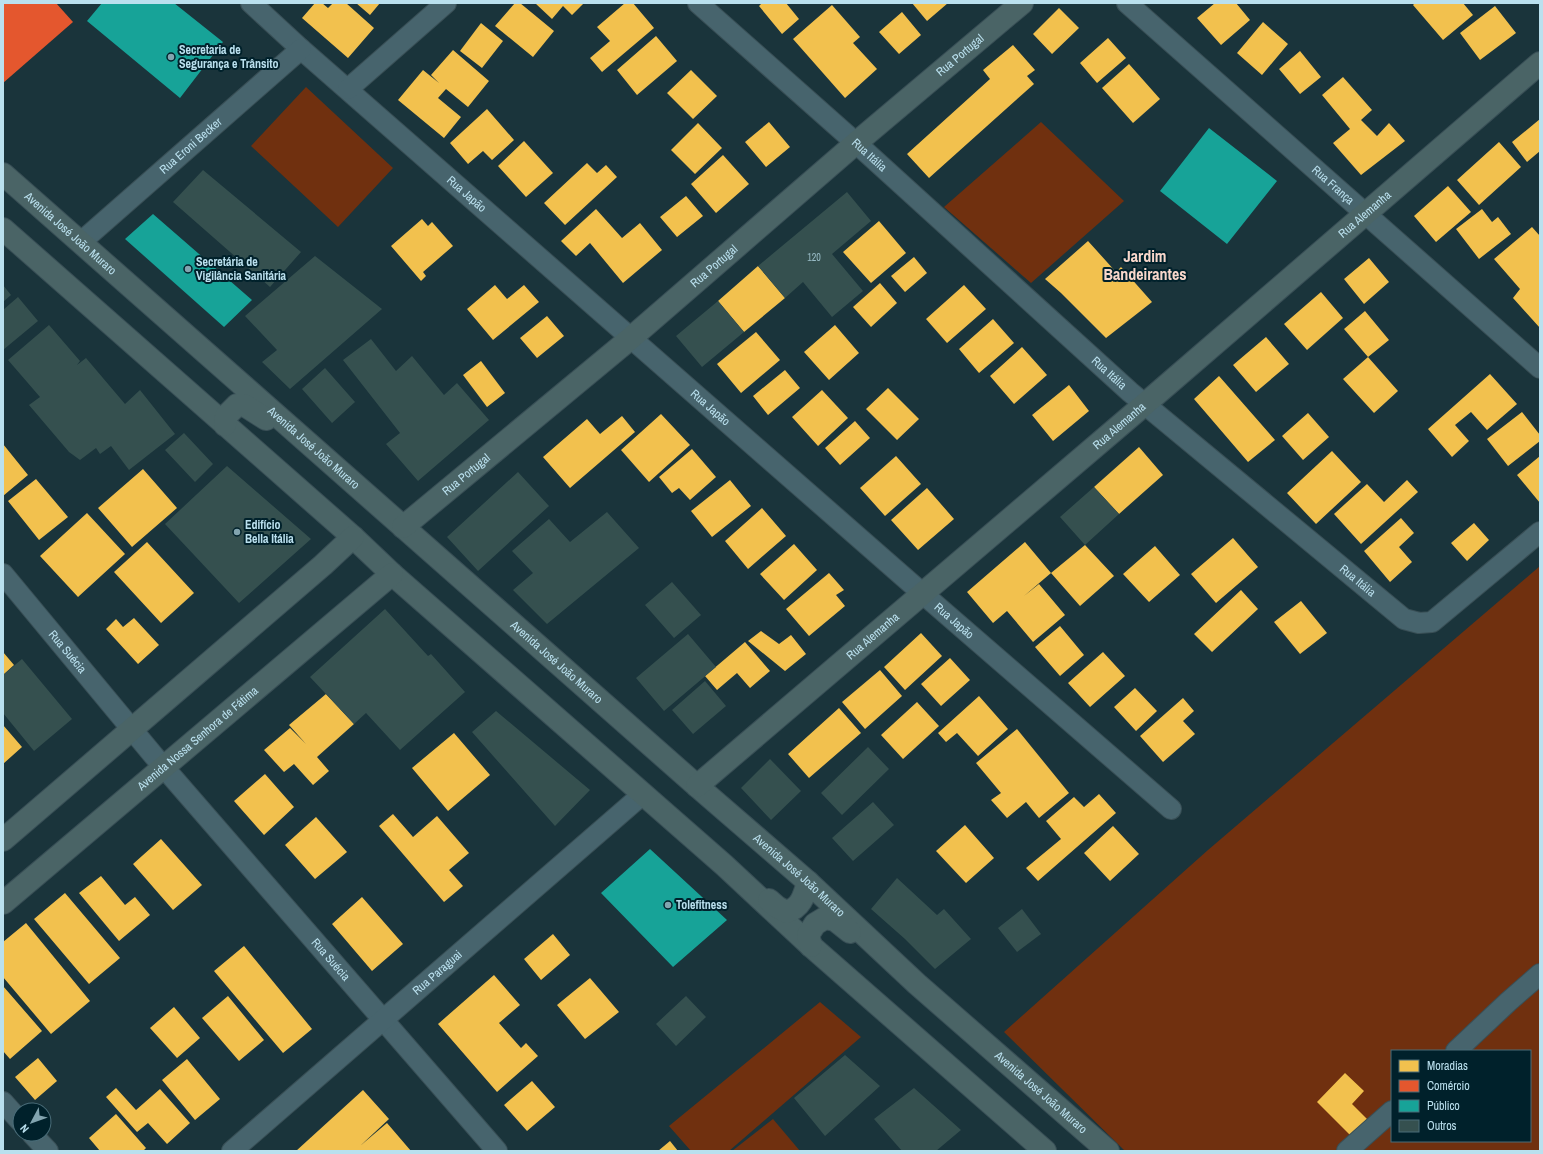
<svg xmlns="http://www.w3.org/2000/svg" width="1543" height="1154" font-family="'Archivo Narrow',sans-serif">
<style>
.green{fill:#70300f;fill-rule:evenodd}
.homes{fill:#f2c14e}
.shops{fill:#e4572e}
.public{fill:#17a398}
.building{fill:#35504f}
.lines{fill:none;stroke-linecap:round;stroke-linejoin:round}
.street-casing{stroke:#394f56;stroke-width:22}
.secondary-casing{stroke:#394f56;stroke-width:24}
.street{stroke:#47646d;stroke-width:20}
.secondary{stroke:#4a6466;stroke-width:22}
.poi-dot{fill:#82a4af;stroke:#00212b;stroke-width:1.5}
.labels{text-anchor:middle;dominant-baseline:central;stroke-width:4;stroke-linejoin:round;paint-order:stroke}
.number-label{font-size:10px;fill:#99bcc6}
.poi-label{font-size:12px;font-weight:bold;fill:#bae0ee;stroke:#00212b;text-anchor:start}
.street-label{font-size:12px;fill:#bae0ee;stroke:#00212b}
.district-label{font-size:16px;font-weight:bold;fill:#f8d7cb;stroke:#00212b}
</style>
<rect width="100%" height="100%" fill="#1a343b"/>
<!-- green -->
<path class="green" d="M 306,87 L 393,168 L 338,227 L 251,146 Z
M 1041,122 L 1124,201 L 1031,283 L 944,207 Z
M 1540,566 L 1540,1151 L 1125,1151 L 1004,1032 L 1208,850 ZM 1392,1051 L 1530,1051 L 1530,1141 L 1392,1141 Z
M 820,1002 L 861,1037 L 729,1151 L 691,1151 L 669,1126 Z
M 773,1119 L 800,1151 L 732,1151 Z"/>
<!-- homes -->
<path class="homes" d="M 315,3 L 322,3 L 328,8 L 333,3 L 346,3 L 374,28 L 348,58 L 302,18 Z
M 356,3 L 380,3 L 370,15 Z
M 515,3 L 520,3 L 554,31 L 533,57 L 495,26 Z
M 535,3 L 584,3 L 572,15 L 563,6 L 552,19 Z
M 625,3 L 633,3 L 654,28 L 602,72 L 590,58 L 610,41 L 597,27 Z
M 762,3 L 786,3 L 799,19 L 782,34 L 759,6 Z
M 912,3 L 948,3 L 927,21 Z
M 1215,3 L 1236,3 L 1250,20 L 1221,45 L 1197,18 Z
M 1415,3 L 1463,3 L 1473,15 L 1443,40 L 1413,5 Z
M 832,5 L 860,37 L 853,43 L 877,69 L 845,98 L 793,39 Z
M 1495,6 L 1516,33 L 1480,60 L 1460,33 Z
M 1059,8 L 1079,28 L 1052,54 L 1033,34 Z
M 902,12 L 921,35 L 899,54 L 879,32 Z
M 1263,22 L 1288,44 L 1262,75 L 1237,53 Z
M 481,23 L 503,41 L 482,68 L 460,51 Z
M 656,36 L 677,61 L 637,95 L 617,70 Z
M 1108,38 L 1126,58 L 1097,83 L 1080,63 Z
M 1013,45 L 1035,70 L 1027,76 L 1034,84 L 929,178 L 907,154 L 990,79 L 983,70 Z
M 453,50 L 489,81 L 468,107 L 446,89 L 438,98 L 461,117 L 444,138 L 398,100 L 423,70 L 439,83 L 431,75 Z
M 1300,51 L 1321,77 L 1300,94 L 1279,69 Z
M 1129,64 L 1160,99 L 1133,123 L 1102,88 Z
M 691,70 L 717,96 L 693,119 L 667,93 Z
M 1343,77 L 1372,110 L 1361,120 L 1377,136 L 1389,123 L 1405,141 L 1361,175 L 1333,143 L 1350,129 L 1322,95 Z
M 487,109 L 514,140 L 492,160 L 483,151 L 468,164 L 450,143 Z
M 1540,119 L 1540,151 L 1527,162 L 1512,142 Z
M 769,122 L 790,147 L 766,167 L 745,142 Z
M 698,123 L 722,148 L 695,174 L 671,150 Z
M 524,141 L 553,173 L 526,197 L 498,166 Z
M 1499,142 L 1521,167 L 1479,205 L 1457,180 Z
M 723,155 L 749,184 L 716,213 L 691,184 Z
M 587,163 L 597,173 L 606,165 L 617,177 L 565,225 L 544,203 Z
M 1448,186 L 1471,212 L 1436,242 L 1414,216 Z
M 686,196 L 703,216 L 677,237 L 660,217 Z
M 596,209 L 622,238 L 640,223 L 662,250 L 623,283 L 590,243 L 576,256 L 561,241 Z
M 1482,209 L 1492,222 L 1498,217 L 1511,234 L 1479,259 L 1456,229 Z
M 422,219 L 428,226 L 432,222 L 453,246 L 423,272 L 426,276 L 421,281 L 391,246 Z
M 879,221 L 906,253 L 871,283 L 843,252 Z
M 1532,227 L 1540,236 L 1540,328 L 1513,298 L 1520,289 L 1494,259 Z
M 1088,241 L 1116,272 L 1121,267 L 1152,302 L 1106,338 L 1061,293 L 1045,279 Z
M 914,257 L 927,273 L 905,292 L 891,276 Z
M 1369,258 L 1389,282 L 1364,304 L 1344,279 Z
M 758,266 L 785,298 L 744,332 L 718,301 Z
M 880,283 L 897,303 L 871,327 L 853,307 Z
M 495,285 L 507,299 L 524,285 L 539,302 L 493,340 L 467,309 Z
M 964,285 L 986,309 L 947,343 L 926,319 Z
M 1321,292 L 1343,318 L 1307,350 L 1284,324 Z
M 1365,311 L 1389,340 L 1368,357 L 1344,329 Z
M 547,316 L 564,336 L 537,358 L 520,338 Z
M 993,319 L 1014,343 L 979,373 L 959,349 Z
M 835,325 L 859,353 L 829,380 L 804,352 Z
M 756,332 L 780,360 L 741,393 L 717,364 Z
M 1266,337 L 1289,364 L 1256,392 L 1233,365 Z
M 1022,347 L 1047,375 L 1014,404 L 990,376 Z
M 1368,357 L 1398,391 L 1374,413 L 1343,379 Z
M 481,361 L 505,393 L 487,407 L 463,375 Z
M 785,370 L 800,388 L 768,415 L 753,396 Z
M 1490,374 L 1517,404 L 1487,430 L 1471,412 L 1455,425 L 1469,441 L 1452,457 L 1428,429 Z
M 1219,376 L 1275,440 L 1248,462 L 1194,399 Z
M 1069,385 L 1089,411 L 1053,441 L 1032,415 Z
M 888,388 L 919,419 L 897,440 L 866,409 Z
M 822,390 L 848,418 L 818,446 L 792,417 Z
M 1522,412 L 1540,435 L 1540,441 L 1508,466 L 1487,439 Z
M 1308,413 L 1329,437 L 1303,460 L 1282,436 Z
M 661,414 L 690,445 L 649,482 L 621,450 Z
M 622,416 L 635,432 L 570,488 L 543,457 L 587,419 L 600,434 Z
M 855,421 L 870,438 L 840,465 L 825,448 Z
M 3,444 L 28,475 L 3,496 Z
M 1139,447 L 1163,475 L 1119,514 L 1094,487 Z
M 692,449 L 716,477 L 690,500 L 679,488 L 672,493 L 659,477 Z
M 1332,451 L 1361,482 L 1316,524 L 1287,493 Z
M 896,456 L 921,484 L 885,516 L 860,488 Z
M 1540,456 L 1540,503 L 1517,475 Z
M 143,469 L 177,508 L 132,547 L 98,508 Z
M 36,479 L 68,517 L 39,540 L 8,501 Z
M 730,480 L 751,506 L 712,537 L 691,511 Z
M 1407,480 L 1418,492 L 1361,544 L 1334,514 L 1367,484 L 1384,502 Z
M 927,488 L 954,519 L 918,550 L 891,520 Z
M 762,508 L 786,536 L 748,569 L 725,541 Z
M 87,513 L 125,554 L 78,597 L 40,556 Z
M 1401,518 L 1414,533 L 1399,547 L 1412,562 L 1390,582 L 1364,551 Z
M 1474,523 L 1489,540 L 1467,561 L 1451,543 Z
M 1233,538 L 1258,567 L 1216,603 L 1191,574 Z
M 147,542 L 194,593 L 161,623 L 114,572 Z
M 1025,542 L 1051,573 L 1024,596 L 1039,584 L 1065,615 L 1033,642 L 1007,611 L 993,623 L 967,592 Z
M 794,544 L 817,570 L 784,600 L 760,574 Z
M 1085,545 L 1114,576 L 1080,606 L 1051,573 Z
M 1155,546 L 1180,575 L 1149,602 L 1123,574 Z
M 829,573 L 844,590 L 836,595 L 845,606 L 809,636 L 786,609 Z
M 1241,590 L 1258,609 L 1212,652 L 1194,634 Z
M 1301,601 L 1327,633 L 1300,654 L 1274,622 Z
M 134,618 L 159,645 L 138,664 L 106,629 L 116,619 L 123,627 Z
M 1060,626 L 1084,655 L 1060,676 L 1035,647 Z
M 761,631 L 779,644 L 791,635 L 806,654 L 785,671 L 748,641 Z
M 921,633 L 942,656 L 905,690 L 884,667 Z
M 745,642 L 770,671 L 750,688 L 737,673 L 717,690 L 705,676 Z
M 3,652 L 14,665 L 3,675 Z
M 1103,652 L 1125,676 L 1090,707 L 1068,683 Z
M 950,658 L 970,680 L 941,706 L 921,684 Z
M 880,670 L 902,696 L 865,729 L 842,702 Z
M 1135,688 L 1157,711 L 1136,731 L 1114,707 Z
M 326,694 L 354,724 L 317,757 L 329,771 L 313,785 L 294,764 L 284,772 L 264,750 L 290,728 L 306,744 L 289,725 Z
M 979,696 L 1008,729 L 978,756 L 957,733 L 946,742 L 938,733 Z
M 1183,698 L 1194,711 L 1183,721 L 1195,734 L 1163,762 L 1140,736 Z
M 917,702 L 939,726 L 903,759 L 881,735 Z
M 839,708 L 861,733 L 809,778 L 788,754 Z
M 3,725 L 22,747 L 3,764 Z
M 1017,729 L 1069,793 L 1039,818 L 1026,802 L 1007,818 L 991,800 L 1001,793 L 976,763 Z
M 454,733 L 490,775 L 448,811 L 412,768 Z
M 265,774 L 294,807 L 264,835 L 234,801 Z
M 1099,794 L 1116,813 L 1038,881 L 1026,868 L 1061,839 L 1046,821 L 1074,797 L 1084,807 Z
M 393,814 L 413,837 L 437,816 L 469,853 L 449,870 L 463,886 L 444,902 L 379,826 Z
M 316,817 L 347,852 L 315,879 L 285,845 Z
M 965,825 L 994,858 L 966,883 L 936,851 Z
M 1113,826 L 1139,854 L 1110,881 L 1084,853 Z
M 161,839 L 202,885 L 173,910 L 133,864 Z
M 101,876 L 125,905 L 135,897 L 150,915 L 119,941 L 79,893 Z
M 65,893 L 120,958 L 89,984 L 34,919 Z
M 362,897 L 403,944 L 372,971 L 332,924 Z
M 26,923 L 90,1001 L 51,1034 L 3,977 L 3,942 Z
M 553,934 L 570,955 L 541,980 L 524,959 Z
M 244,946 L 312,1029 L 283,1053 L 214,971 Z
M 494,975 L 520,1005 L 499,1023 L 521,1048 L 526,1043 L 538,1056 L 497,1092 L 438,1024 Z
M 590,978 L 619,1012 L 585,1039 L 557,1005 Z
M 3,986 L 42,1031 L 10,1059 L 3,1051 Z
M 228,996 L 264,1040 L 239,1061 L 202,1018 Z
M 174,1007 L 200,1038 L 177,1058 L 150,1028 Z
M 38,1058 L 57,1081 L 35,1100 L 15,1077 Z
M 187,1059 L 220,1099 L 195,1120 L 162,1080 Z
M 1345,1073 L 1364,1091 L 1352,1104 L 1368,1120 L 1352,1137 L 1317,1102 Z
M 532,1081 L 555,1107 L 527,1131 L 504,1105 Z
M 116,1088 L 136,1110 L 160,1089 L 190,1123 L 167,1144 L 148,1123 L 137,1132 L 106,1097 Z
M 363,1090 L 389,1119 L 360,1146 L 387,1123 L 411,1151 L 296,1151 Z
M 116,1114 L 146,1148 L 143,1151 L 100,1151 L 89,1138 Z
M 670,1141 L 678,1151 L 658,1151 Z"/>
<!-- shops -->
<path class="shops" d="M 3,3 L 56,3 L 73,22 L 3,83 Z"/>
<!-- public -->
<path class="public" d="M 102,3 L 174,3 L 223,42 L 180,98 L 87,21 Z
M 1209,128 L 1277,181 L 1227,244 L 1160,191 Z
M 153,214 L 252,300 L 224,327 L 125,239 Z
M 650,849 L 727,920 L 673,967 L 601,893 Z"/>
<!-- building -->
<path class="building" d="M 203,170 L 301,252 L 270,287 L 173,202 Z
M 847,192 L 871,221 L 832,254 L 863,291 L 832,317 L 803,282 L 785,298 L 758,266 Z
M 315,256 L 382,309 L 290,389 L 262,362 L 277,350 L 245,316 Z
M 3,285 L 11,295 L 3,302 Z
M 18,297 L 38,321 L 3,350 L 3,310 Z
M 718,301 L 744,332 L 702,367 L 676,336 Z
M 49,325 L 80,361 L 77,365 L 86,358 L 125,404 L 140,390 L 175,434 L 129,470 L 111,446 L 100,454 L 96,448 L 80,460 L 69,452 L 29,405 L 40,397 L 8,360 Z
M 371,339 L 396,371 L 412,356 L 444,395 L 457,383 L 489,420 L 418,481 L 386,444 L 400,433 L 343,360 Z
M 325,368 L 355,402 L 332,423 L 302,389 Z
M 184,433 L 213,464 L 195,482 L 165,450 Z
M 227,466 L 311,539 L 239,603 L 165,524 Z
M 518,472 L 549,506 L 478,571 L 447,537 Z
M 1094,487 L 1119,514 L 1085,545 L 1060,517 Z
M 607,512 L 639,548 L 547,624 L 513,590 L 533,573 L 512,551 L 549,519 L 570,542 Z
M 672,582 L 701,615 L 674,638 L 645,605 Z
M 385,609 L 428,656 L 431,654 L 465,692 L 400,750 L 366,713 L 354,724 L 310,677 Z
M 688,634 L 716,667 L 664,711 L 636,678 Z
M 22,659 L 72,719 L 34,751 L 3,713 L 3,675 Z
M 705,681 L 726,706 L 693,734 L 672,710 Z
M 496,711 L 590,790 L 555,826 L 472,732 Z
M 868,747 L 889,769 L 842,815 L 821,793 Z
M 770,759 L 801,791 L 771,820 L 741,788 Z
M 873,802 L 894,825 L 853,861 L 832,838 Z
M 897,878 L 937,915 L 944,909 L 971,939 L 935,969 L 905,939 L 871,909 Z
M 1022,909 L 1041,934 L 1017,952 L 998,928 Z
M 686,996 L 706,1017 L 676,1046 L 656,1024 Z
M 845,1055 L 880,1086 L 825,1136 L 794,1098 Z
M 914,1088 L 961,1130 L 936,1151 L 902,1151 L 874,1119 Z"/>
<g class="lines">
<defs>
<g id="street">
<path id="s1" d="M 251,3 L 301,49 L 922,593 L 1171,809"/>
<path id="s2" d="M 698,3 L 856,143 L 1130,392 L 1404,619 L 1419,623 L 1432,622 L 1540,532"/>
<path id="s3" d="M 1127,3 L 1540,368"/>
<path d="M 348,89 L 446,3"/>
<path id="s4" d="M 81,242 L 301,49"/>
<path id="s5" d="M 3,574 L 154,756 L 497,1151"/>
<path d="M 1456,1051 L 1508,1002 L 1540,974"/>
<path d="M 3,1102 L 20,1121"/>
<path d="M 32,1134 L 48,1151"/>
<path id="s6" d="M 232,1151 L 643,794"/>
<path d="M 1347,1151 L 1392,1111"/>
</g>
<g id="secondary">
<path id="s7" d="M 3,174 L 697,786 L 808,882 L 917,984 L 1108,1151"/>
<path d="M 3,229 L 353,537 L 392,574 L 724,865 L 811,946 L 1045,1151"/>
<path d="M 225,425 L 226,416 L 237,405 L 244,405 L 266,419"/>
<path id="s8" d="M 403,527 L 631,338 L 856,143 L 1022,3"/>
<path id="s9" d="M 697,786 L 1145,404 L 1540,63"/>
<path d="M 3,840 L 323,565 L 353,537"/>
<path d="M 769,900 L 777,907 L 786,912 C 801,908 804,896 808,882"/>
<path id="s10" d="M 3,903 L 392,574"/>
<path d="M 811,946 L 808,935 L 815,924 L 825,918 L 835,920 L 850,932"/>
</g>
</defs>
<!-- street casing -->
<use href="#street" class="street-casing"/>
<!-- secondary casing -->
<use href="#secondary" class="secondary-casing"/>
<!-- street -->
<use href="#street" class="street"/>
<!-- secondary -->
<use href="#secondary" class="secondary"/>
</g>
<!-- markers -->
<g class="poi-dot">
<circle cx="171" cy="57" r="4"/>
<circle cx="188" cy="269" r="4"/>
<circle cx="237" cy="532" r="4"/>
<circle cx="668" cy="905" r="4"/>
</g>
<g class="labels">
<!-- number labels -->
<g class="number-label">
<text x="814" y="257">120</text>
</g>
<!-- poi labels -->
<g class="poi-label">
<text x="179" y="50">Secretaria de<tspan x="179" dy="14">Segurança e Trânsito</tspan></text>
<text x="196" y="262">Secretária de<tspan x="196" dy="14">Vigilância Sanitária</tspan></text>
<text x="245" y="525">Edifício<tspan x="245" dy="14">Bella Itália</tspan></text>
<text x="676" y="905">Tolefitness</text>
</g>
<!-- street labels -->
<g class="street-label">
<text stroke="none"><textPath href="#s8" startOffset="730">Rua Portugal</textPath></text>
<text stroke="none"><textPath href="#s4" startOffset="146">Rua Eroni Becker</textPath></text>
<text stroke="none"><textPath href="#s2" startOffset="229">Rua Itália</textPath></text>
<text stroke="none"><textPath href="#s3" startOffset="275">Rua França</textPath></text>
<text stroke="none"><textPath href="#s1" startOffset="288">Rua Japão</textPath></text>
<text stroke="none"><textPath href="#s9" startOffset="879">Rua Alemanha</textPath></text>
<text stroke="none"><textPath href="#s7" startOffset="90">Avenida José João Muraro</textPath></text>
<text stroke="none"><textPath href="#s8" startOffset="406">Rua Portugal</textPath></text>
<text stroke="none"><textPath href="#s2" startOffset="553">Rua Itália</textPath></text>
<text stroke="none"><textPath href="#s1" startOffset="612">Rua Japão</textPath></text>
<text stroke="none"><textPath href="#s9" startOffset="555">Rua Alemanha</textPath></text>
<text stroke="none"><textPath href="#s7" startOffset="414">Avenida José João Muraro</textPath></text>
<text stroke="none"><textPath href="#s8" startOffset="82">Rua Portugal</textPath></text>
<text stroke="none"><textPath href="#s2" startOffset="877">Rua Itália</textPath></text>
<text stroke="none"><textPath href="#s1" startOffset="936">Rua Japão</textPath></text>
<text stroke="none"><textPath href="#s9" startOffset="231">Rua Alemanha</textPath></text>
<text stroke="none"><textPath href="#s5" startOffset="101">Rua Suécia</textPath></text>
<text stroke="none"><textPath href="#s7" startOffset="738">Avenida José João Muraro</textPath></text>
<text stroke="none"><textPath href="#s10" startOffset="255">Avenida Nossa Senhora de Fátima</textPath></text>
<text stroke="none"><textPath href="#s7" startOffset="1061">Avenida José João Muraro</textPath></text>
<text stroke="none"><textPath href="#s5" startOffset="506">Rua Suécia</textPath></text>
<text stroke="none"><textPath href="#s6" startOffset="272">Rua Paraguai</textPath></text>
<text stroke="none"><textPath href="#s7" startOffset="1386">Avenida José João Muraro</textPath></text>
</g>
<!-- district labels -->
<g class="district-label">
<text x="1145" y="256">Jardim<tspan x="1145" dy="18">Bandeirantes</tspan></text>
</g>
</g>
<!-- border -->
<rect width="1543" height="1154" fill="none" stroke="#bae0ee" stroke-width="8"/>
<!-- legend -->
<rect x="1391" y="1050" width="140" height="92" fill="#00212b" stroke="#4a6d79"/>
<rect x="1399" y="1060" width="20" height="12" fill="#f2c14e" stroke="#4a6d79"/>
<text x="1427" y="1070" font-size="12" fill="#bae0ee">Moradias</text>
<rect x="1399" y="1080" width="20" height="12" fill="#e4572e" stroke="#4a6d79"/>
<text x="1427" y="1090" font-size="12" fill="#bae0ee">Comércio</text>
<rect x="1399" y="1100" width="20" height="12" fill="#17a398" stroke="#4a6d79"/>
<text x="1427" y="1110" font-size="12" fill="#bae0ee">Público</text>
<rect x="1399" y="1120" width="20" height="12" fill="#35504f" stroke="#4a6d79"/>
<text x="1427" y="1130" font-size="12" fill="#bae0ee">Outros</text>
<!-- north arrow -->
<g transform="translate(32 1122) rotate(229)"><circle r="19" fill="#00212b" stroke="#4a6d79"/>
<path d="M0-3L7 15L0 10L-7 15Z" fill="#82a4af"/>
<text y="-6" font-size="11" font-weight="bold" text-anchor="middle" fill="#bae0ee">N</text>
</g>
</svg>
